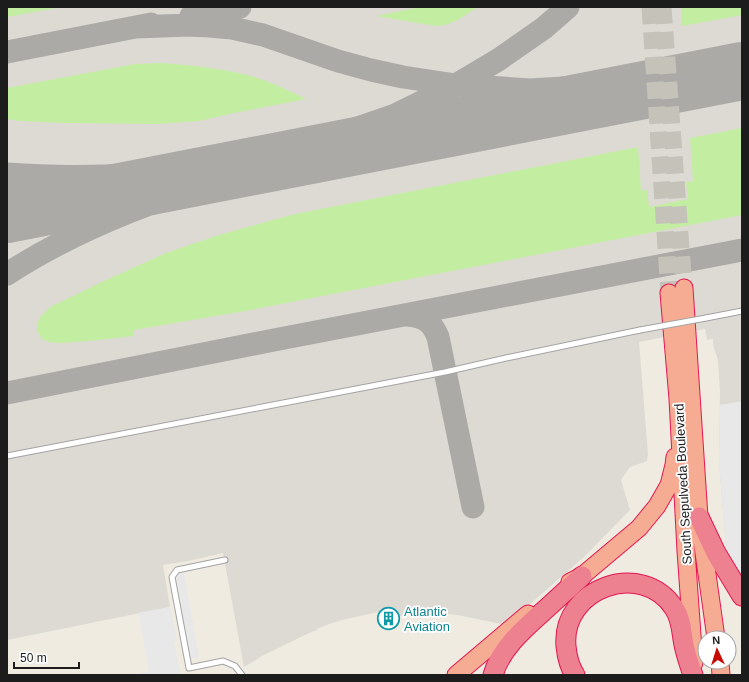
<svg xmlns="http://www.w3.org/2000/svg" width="749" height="682" font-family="Helvetica,sans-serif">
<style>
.airport{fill:#dddad3}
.grass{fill:#c3eea2}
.parking{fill:#e8e8e8}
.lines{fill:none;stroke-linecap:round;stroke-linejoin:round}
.taxiway{stroke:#acaaa6;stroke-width:23}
.runway{stroke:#acaaa6;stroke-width:58}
.trunk-tunnel{stroke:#c5c2ba;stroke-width:17;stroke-dasharray:17 8;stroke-linecap:butt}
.service-casing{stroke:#a3a3a3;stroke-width:7}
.trunk-casing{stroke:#e41652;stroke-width:19}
.motorway-casing{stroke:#e41652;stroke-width:21}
.service{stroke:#fff;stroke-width:5}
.trunk{stroke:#f6ac92;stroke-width:17}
.motorway{stroke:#ed8190;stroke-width:19}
.service-bridge-casing{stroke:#a3a3a3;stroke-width:7;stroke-linecap:butt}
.service-bridge{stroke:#fff;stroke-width:5}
.labels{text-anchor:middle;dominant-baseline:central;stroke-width:3.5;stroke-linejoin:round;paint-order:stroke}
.street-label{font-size:13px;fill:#1c1c1c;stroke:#fff}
.culture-label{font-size:13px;fill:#0d838f;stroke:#fff;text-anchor:start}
</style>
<rect width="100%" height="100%" fill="#efebe1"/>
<!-- airport -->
<path class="airport" d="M 7,7 L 742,7 L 742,580 L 723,550 L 726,547 L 719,462 L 720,391 L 718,360 L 713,345 L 713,339 L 707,340 L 705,329 L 639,342 L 648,454 L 647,461 L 630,467 L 621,480 L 630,510 L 583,558 L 506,625 L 458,615 L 426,612 L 389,618 L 387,610 L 342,620 L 329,624 L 317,629 L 317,630 L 309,633 L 262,656 L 244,667 L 223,553 L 193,560 L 163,565 L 170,607 L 7,640 Z"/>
<!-- grass -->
<path class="grass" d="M 7,7 L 62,7 L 7,17 Z
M 421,7 L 478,7 C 465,15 452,26 436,26 L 376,16 Z
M 681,7 L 742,7 L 742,15 L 682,26 Z
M 162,63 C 195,66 234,69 266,81 C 280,86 293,93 306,99 L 234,113 L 199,121 L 157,124 L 63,123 L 20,121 L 7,119 L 7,88 L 135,64 Z
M 742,128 L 742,215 L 245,311 L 134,330 L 134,336 L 89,341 L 61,343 L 49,342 L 42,339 L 38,332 L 37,324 L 41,316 L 50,307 L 104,281 L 166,253 L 219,235 L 295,214 L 638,147 L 641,191 L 647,190 L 649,207 L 688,199 L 686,182 L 693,181 L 690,138 Z"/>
<!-- parking -->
<path class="parking" d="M 742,401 L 742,580 L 723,550 L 726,547 L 719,462 L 720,405 Z
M 184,573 L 199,657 L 190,659 L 176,574 Z
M 170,607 L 177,641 L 174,642 L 181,675 L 132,675 L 149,671 L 138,613 Z"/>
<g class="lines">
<!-- taxiway -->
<path class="taxiway" d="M 191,16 L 240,7
M 136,27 L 189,25 L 209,26 L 232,28 L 263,35 L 338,61 L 371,70 L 403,77 L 456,85 L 530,90 L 696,80
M 7,52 L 151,24
M 7,174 C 74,179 140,176 207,169
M 191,178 L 222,169 L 262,158 L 334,136 L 395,115 L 456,85 L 498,60 L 544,28 L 568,7
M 7,274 C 70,233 140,205 211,183
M 407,315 C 424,316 432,322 438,337 L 473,507
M 7,393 L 274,340 L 742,250"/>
<!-- runway -->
<path class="runway" d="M 7,214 L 742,71"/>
<!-- trunk-tunnel -->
<path class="trunk-tunnel" d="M 650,7 L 669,293
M 663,7 L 684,288"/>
<defs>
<path id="service" d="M 706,318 L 742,311
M 7,456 L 445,372 L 506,358 L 640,330
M 225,560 L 177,570 L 172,577 L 189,668 L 223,661 L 235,666 L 242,675"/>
<path id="trunk" d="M 684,288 L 699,517 L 716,638
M 669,293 L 678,399 L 686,551 L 694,663
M 570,582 L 582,576 L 639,528 L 657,506 L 669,485 L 674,465 L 675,457
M 720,662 L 721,675
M 456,675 L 528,614"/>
<path id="motorway" d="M 699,517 L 716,553 L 742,596
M 493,675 C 501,647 527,626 547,608 C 559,597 570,587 582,576
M 575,675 C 569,666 567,657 566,646 C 561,588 642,559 674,608 C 683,621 681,635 685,649 C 687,658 690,666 693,675"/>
</defs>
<!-- service casing -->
<use href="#service" class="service-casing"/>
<!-- trunk casing -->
<use href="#trunk" class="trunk-casing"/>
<!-- motorway casing -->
<use href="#motorway" class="motorway-casing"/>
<!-- service -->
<use href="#service" class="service"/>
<!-- trunk -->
<use href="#trunk" class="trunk"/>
<!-- motorway -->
<use href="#motorway" class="motorway"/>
<defs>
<path id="service-bridge" d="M 640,330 L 706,318"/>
</defs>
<!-- service-bridge casing -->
<use href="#service-bridge" class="service-bridge-casing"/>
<!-- service-bridge -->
<use href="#service-bridge" class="service-bridge"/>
</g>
<!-- icons -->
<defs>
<symbol id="building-ring" viewBox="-11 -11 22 22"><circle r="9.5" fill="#fff" stroke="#0f9aa8" stroke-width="1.5"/><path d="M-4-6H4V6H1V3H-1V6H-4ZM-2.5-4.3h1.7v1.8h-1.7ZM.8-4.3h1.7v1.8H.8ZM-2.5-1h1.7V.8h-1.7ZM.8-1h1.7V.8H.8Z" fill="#0f9aa8"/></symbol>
</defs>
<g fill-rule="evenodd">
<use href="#building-ring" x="376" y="606" width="25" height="25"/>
</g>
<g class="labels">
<!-- street labels -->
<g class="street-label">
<text transform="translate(683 484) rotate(-93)">South Sepulveda Boulevard</text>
</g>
<!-- culture labels -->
<g class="culture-label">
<text x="404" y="611">Atlantic<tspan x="404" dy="15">Aviation</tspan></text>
</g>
</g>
<!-- border -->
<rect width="749" height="682" fill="none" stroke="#1c1c1c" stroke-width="16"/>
<!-- north arrow -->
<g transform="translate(717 650) rotate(356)"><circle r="19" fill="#ffffff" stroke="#a4a4a4"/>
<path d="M0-3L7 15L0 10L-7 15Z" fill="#c80b00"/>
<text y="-6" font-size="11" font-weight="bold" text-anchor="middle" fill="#1c1c1c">N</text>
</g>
<!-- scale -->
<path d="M14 662v6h65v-6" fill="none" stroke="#1c1c1c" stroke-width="2"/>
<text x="20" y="662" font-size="12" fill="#1c1c1c" stroke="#ffffff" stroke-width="3" paint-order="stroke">50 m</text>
</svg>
